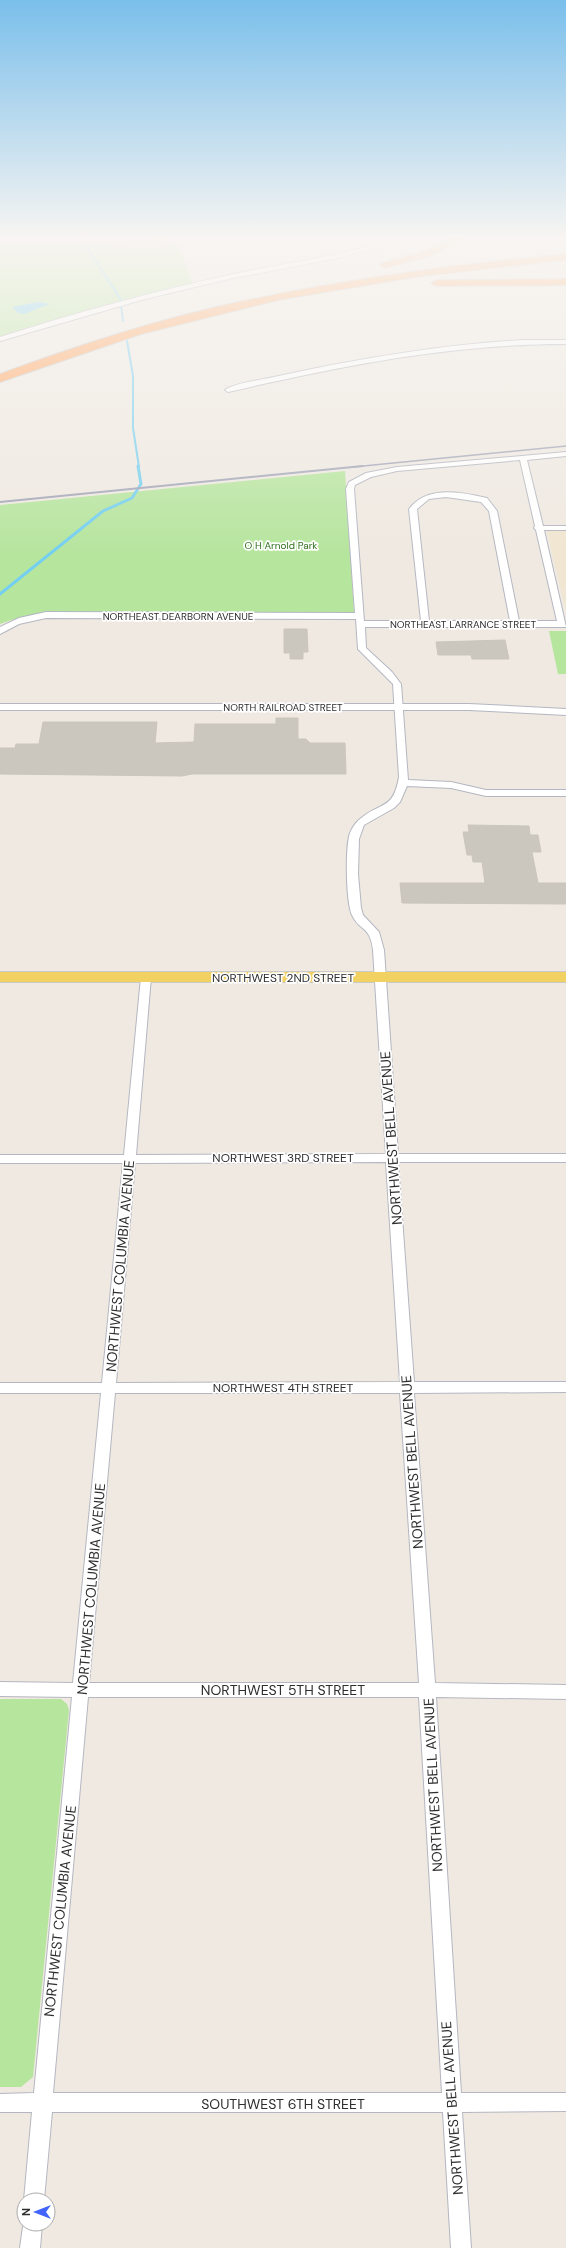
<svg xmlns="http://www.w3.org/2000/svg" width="566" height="2248" font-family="'DM Sans',sans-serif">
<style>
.education{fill:#f0e6d1}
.green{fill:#b6e59e}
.water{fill:#75cff0}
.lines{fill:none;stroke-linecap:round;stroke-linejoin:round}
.stream-far1{stroke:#75cff0;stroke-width:2}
.stream{stroke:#75cff0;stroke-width:3}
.building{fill:#cbc7bf;stroke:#cbc5ba}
.minor-casing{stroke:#b4b7c1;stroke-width:2}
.tertiary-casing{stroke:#b4b7c1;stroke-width:2}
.primary-casing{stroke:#c9c9c9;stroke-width:2}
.motorway-casing{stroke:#c9c9c9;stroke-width:2}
.minor{fill:#fff;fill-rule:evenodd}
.tertiary{fill:#fff;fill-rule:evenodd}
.primary{fill:#f2d163;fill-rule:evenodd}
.motorway{fill:#ffa35c;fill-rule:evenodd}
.rail-far1{stroke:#a3a6b8;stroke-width:1.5}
.rail{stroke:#a3a6b8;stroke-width:2}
.labels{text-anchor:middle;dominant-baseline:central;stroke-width:3.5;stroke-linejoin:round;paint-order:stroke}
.far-park-label{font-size:10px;fill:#2c6e1b;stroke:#fff}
.far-street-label{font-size:10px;fill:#2e2e2e;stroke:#fff}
.street-label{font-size:12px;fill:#2e2e2e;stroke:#fff}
.near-street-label{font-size:14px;fill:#2e2e2e;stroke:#fff}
</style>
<rect width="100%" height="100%" fill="#efe9e1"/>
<!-- education -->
<path class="education" d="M 547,531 L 566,531 L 566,611 Z"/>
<!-- green -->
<path class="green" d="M 162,239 L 179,246 L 193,283 L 125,300 L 0,337 L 0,243 L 71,244 Z
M 345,471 L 354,612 L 350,613 L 38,614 L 17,618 L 0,624 L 0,505 Z
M 549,631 L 566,631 L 566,674 L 558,674 Z
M 0,1699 L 61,1699 L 67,1704 L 69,1710 L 33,2077 L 21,2087 L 0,2087 Z"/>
<!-- water -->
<path class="water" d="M 38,302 L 50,304 L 24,314 L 18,313 L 12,307 Z"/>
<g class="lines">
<!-- stream-far1 -->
<path class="stream-far1" d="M 81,238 L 121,300
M 121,305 L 123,321
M 127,341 L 133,376 L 133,428 L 139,467"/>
<!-- stream -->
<path class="stream" d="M 0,594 L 103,511 L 132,498 L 141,484 L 138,466"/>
</g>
<!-- building -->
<path class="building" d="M 284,629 L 307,629 L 308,652 L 303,652 L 303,659 L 290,659 L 290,653 L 284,653 Z
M 505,640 L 509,659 L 472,659 L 471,655 L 438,655 L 436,642 Z
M 276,718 L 298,718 L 298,739 L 306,739 L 310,743 L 345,743 L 346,774 L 192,774 L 182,776 L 0,774 L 0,748 L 15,748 L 16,744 L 39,744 L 43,722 L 157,722 L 155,743 L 194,742 L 195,724 L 276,724 Z
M 468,825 L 529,826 L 530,835 L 538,835 L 541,852 L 532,852 L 538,883 L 566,883 L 566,904 L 402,903 L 400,883 L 485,883 L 482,862 L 473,862 L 472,855 L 467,855 L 463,832 L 469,832 Z"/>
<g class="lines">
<defs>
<path id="minor" d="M 395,238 L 404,238 L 382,246 L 337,258 L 229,279 L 145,299 L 0,341 L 0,337 C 75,313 152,292 229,275 C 284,263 341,257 395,238 Z
M 523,340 L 566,340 L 566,344 C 449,344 341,366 228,392 L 225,390 C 233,383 262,380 274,377 C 357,359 438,345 523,340 Z
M 566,452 L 566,456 L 527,460 L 543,526 L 566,526 L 566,530 L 544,530 L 566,627 L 365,627 L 366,648 L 392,672 L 401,684 L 408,780 L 451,782 L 486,790 L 566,790 L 566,796 L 486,796 L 451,788 L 407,786 L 400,802 L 394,808 L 364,825 L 359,839 L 358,874 L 361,908 L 363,915 L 379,932 L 384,950 L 398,1154 L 566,1154 L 566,1162 L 398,1162 L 414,1382 L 566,1382 L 566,1392 L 414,1393 L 435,1683 L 566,1685 L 566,1699 L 436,1697 L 461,2093 L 566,2093 L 566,2111 L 462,2112 L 471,2248 L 451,2248 L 443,2112 L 52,2112 L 44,2200 L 24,2200 L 32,2112 L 0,2112 L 0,2094 L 34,2093 L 72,1697 L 0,1696 L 0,1682 L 73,1683 L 101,1393 L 0,1393 L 0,1383 L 102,1383 L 123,1163 L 0,1163 L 0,1155 L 124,1155 L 141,977 L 146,974 L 151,977 L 136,1155 L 386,1154 L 373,950 C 370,925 360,932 352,915 C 346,902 345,847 350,833 C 352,828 356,822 360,819 C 381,801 393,811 399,777 L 393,684 L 358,649 L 356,619 L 46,618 L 19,624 L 0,634 L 0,627 L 19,618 L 46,612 L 355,613 L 346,489 L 349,482 L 366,473 L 397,467 ZM 520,460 L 535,526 L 534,528 L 536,530 L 557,621 L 519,621 L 497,511 L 487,498 C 461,492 427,485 409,509 L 421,621 L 364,621 L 354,489 L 355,485 L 371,477 L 397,471 ZM 446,497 L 481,502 L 489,511 L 510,621 L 429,621 L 417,509 L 429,499 ZM 386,1162 L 400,1382 L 116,1383 L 135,1163 ZM 115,1393 L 400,1393 L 419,1683 L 89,1683 ZM 88,1697 L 419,1697 L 442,2093 L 53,2093 Z
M 24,2219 L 24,2224 L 42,2224 L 40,2248 L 20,2248 Z"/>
<path id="tertiary" d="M 0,704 L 469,704 L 566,709 L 566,715 L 469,710 L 0,710 Z"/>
<path id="primary" d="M 0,972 L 566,972 L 566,982 L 0,982 Z"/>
<path id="motorway" d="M 451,238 L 465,238 L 431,256 L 385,268 L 380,265 L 381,263 L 423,252 Z
M 566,254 L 566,260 L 422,276 L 278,300 L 141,334 L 0,382 L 0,374 C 68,349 137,326 208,309 C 326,282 445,265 566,254 Z
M 566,279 L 566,285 L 437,286 L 431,283 L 437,280 Z"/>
</defs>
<!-- minor casing -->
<use href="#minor" class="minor-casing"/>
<!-- tertiary casing -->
<use href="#tertiary" class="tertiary-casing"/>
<!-- primary casing -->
<use href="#primary" class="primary-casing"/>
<!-- motorway casing -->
<use href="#motorway" class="motorway-casing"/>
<!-- minor -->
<use href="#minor" class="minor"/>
<!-- tertiary -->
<use href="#tertiary" class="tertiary"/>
<!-- primary -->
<use href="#primary" class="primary"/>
<!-- motorway -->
<use href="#motorway" class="motorway"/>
<!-- rail-far1 -->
<path class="rail-far1" d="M 353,467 L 566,446"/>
<!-- rail -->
<path class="rail" d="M 0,502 L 363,466"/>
</g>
<!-- sky -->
<linearGradient id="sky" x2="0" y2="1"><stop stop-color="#7abfeb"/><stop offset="0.43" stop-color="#f8f5f2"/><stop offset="1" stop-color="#f8f5f2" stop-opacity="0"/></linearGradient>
<rect width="566" height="553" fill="url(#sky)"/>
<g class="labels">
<!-- far-park labels -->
<g class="far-park-label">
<text x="281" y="545">O H Arnold Park</text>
</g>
<!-- far-street labels -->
<g class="far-street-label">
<text x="178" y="616">NORTHEAST DEARBORN AVENUE</text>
<text x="463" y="624">NORTHEAST LARRANCE STREET</text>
<text x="283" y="707">NORTH RAILROAD STREET</text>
</g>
<!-- street labels -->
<g class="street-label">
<text x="283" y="978">NORTHWEST 2ND STREET</text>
<text x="283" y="1158">NORTHWEST 3RD STREET</text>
<text x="283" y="1388">NORTHWEST 4TH STREET</text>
</g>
<!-- near-street labels -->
<g class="near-street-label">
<text transform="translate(391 1138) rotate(-94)">NORTHWEST BELL AVENUE</text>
<text transform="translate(120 1266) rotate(-85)">NORTHWEST COLUMBIA AVENUE</text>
<text transform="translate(412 1462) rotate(-94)">NORTHWEST BELL AVENUE</text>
<text transform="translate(91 1589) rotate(-85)">NORTHWEST COLUMBIA AVENUE</text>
<text x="283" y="1690">NORTHWEST 5TH STREET</text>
<text transform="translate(433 1785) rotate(-93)">NORTHWEST BELL AVENUE</text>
<text transform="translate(60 1911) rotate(-84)">NORTHWEST COLUMBIA AVENUE</text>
<text x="283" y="2104">SOUTHWEST 6TH STREET</text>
<text transform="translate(452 2108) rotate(-94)">NORTHWEST BELL AVENUE</text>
</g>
</g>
<!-- north arrow -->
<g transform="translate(36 2212) rotate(270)"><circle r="19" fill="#ffffff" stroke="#ababab"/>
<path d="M0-3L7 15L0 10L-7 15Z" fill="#4264fb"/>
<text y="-6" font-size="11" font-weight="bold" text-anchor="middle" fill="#2e2e2e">N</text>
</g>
</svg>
